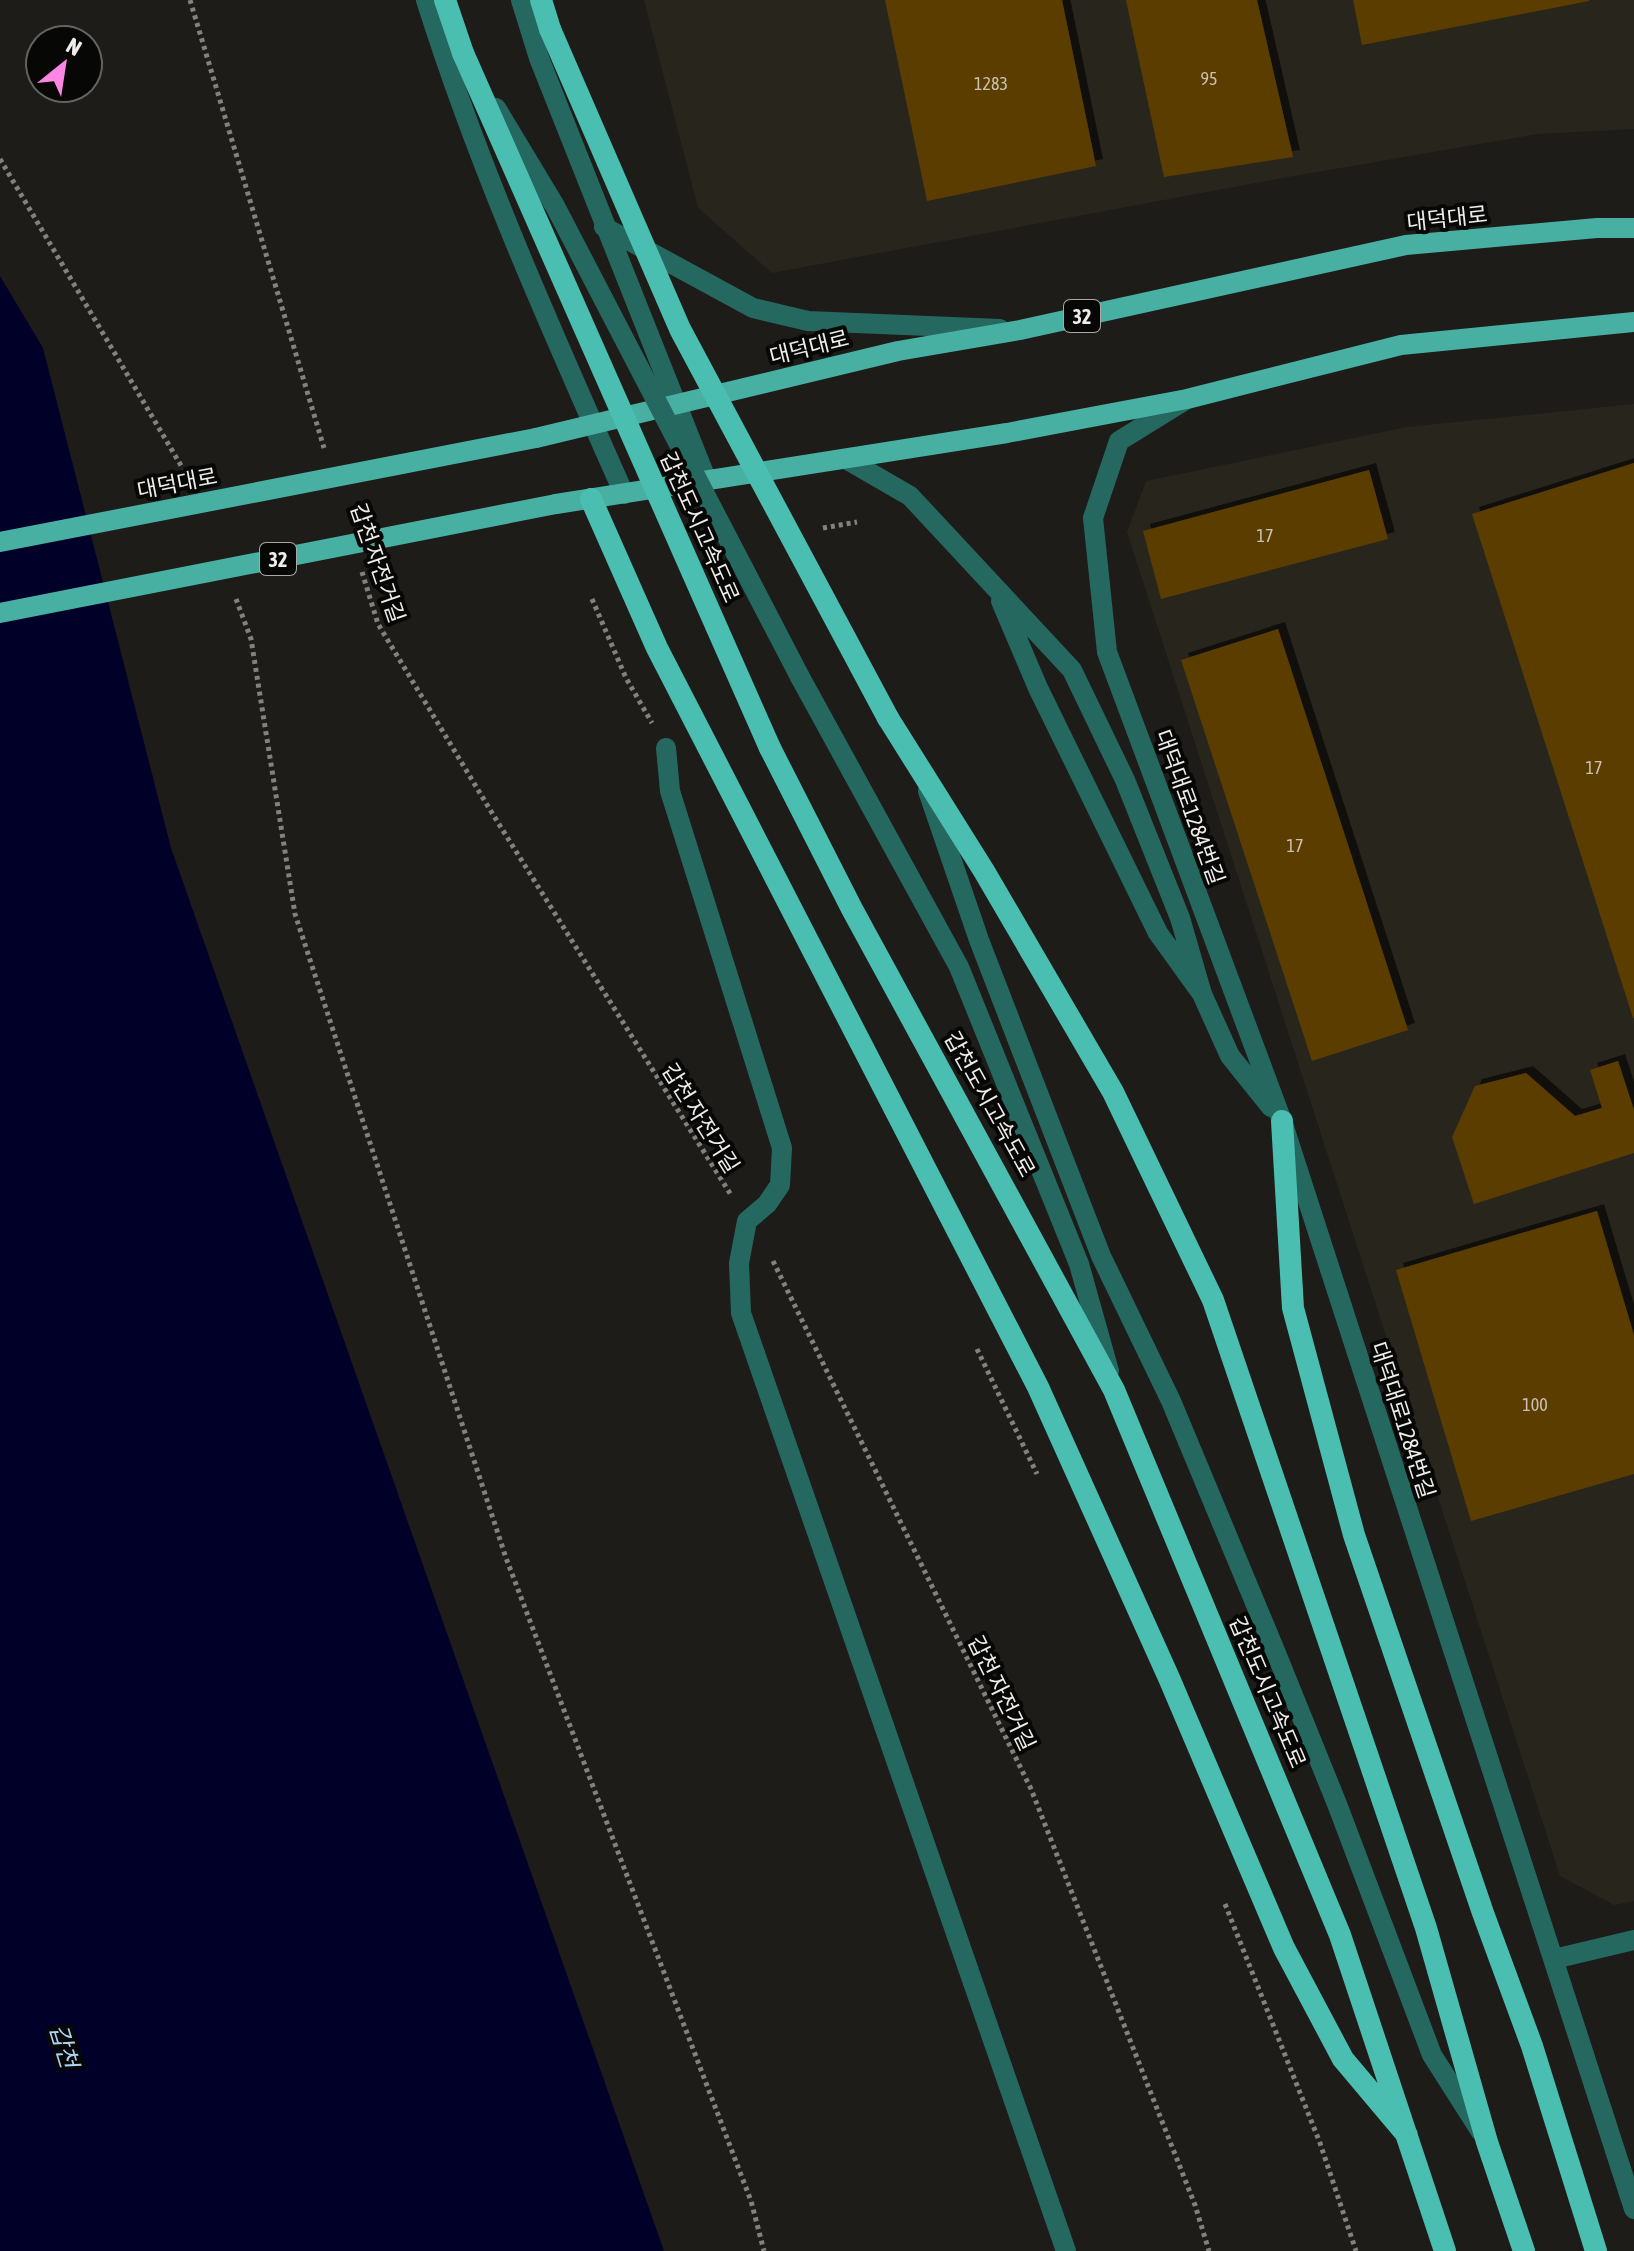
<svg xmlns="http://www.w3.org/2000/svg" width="1634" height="2251" font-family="'Asap Condensed','Noto Sans KR',sans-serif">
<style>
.built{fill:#28251d}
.water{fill:#000029}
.building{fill:#5b3d06;filter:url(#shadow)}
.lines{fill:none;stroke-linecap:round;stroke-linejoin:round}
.path{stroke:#82817e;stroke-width:5;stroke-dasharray:4 4;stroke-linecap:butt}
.service{stroke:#256860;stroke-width:20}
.minor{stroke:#256860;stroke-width:20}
.tertiary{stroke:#256860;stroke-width:20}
.primary{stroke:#48afa3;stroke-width:20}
.trunk{stroke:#4abeb0;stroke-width:22}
.service-bridge{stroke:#256860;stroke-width:20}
.primary-bridge{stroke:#48afa3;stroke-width:20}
.trunk-bridge{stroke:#4abeb0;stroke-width:22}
.labels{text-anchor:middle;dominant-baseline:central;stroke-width:8;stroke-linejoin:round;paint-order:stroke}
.number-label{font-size:18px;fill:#c9c1b2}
.shield{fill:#070706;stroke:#a9a8a6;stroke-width:2}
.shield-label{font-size:20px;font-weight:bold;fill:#eeedeb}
.street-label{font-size:22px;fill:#eeedeb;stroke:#070706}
.water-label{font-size:24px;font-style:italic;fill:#aed2f6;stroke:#070706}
</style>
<defs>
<filter id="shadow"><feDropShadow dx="7" dy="-7" stdDeviation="0" flood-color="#0009"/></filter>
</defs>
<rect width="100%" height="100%" fill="#1d1c19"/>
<!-- built -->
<path class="built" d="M 644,0 L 1634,0 L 1634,129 L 1537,134 L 1288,177 L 772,273 L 698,208 Z
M 1634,404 L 1634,1901 L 1614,1905 L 1560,1876 L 1127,532 L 1146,481 L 1407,427 Z"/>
<!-- water -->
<path class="water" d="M 0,276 L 43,348 L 171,848 L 664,2251 L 0,2251 Z"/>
<!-- building -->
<path class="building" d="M 885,0 L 1062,0 L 1096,166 L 927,201 Z
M 1126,0 L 1257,0 L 1293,157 L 1164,177 Z
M 1353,0 L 1589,0 L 1589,1 L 1362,45 Z
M 1634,463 L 1634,1018 L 1633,1018 L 1472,514 Z
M 1369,470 L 1388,539 L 1161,599 L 1143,531 Z
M 1278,629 L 1408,1030 L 1312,1061 L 1181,660 Z
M 1618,1061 L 1634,1110 L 1634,1153 L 1474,1204 L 1452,1137 L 1475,1086 L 1526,1073 L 1575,1116 L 1602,1108 L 1590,1070 Z
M 1597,1211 L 1634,1335 L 1634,1474 L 1471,1521 L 1396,1270 Z"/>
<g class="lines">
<!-- path -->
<path class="path" d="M 190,0 L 324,448
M 0,159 L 186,474
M 823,528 L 857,522
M 362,572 L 378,624 L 492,813 L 731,1195
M 236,599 L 251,639 L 295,914 L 506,1558 L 751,2201 L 764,2251
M 592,599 L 626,678 L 652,723
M 773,1261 L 1031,1789 L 1195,2205 L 1209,2251
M 977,1349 L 1037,1474
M 1225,1904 L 1320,2143 L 1356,2251"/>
<!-- service -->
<path class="service" d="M 800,677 L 959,967 L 1079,1264 L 1109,1371
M 666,748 L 670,791 L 782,1148 L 780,1185 L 767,1204 L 747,1221 L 739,1263 L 741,1313 L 1066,2251
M 928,791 L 979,940 L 1101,1256 L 1171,1401 L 1276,1653 L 1337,1804 L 1432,2055 L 1481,2132"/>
<!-- minor -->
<path class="minor" d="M 1187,399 L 1119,441 L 1093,518 L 1107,652 L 1282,1121 L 1634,2209
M 846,459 L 910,496 L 1072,670 L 1125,780 L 1180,918 L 1202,994
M 1001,601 L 1038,688 L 1158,933 L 1202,994 L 1230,1056 L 1271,1107
M 1554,1959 L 1634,1940"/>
<!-- tertiary -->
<path class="tertiary" d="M 426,0 C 479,169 552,331 624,494
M 521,0 L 539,58 L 707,481
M 604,227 L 753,308 L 808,321 L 1000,329"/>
<!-- primary -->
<path class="primary" d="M 536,438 L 898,351 L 1020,330 L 1406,245 L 1597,228 L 1634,228
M 556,504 L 1007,433 L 1187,399 L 1401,345 L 1634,322"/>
<!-- trunk -->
<path class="trunk" d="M 445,0 L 463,53
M 541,0 L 550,29
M 591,499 L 657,648 L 1038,1387 L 1169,1678 L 1284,1948 L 1343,2059 L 1407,2135
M 888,718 L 984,871 L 1113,1092 L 1213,1300 L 1426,1928 L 1487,2142 L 1524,2251
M 770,748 L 852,909 L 1114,1390 L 1340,1935 L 1445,2251
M 1282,1121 L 1293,1308 L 1354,1535 L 1483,1913 L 1532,2046 L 1596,2251"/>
<!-- service-bridge -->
<path class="service-bridge" d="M 496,108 L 555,206 L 800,677"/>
<!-- primary-bridge -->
<path class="primary-bridge" d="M 0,542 L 536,438
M 0,613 L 556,504"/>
<!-- trunk-bridge -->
<path class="trunk-bridge" d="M 550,29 L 680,329 L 888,718
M 463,53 L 770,748"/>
</g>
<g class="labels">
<!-- number labels -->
<g class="number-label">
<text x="1209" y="78">95</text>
<text x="991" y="83">1283</text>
<text x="1265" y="535">17</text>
<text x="1594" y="767">17</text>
<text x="1295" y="845">17</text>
<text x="1535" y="1404">100</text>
</g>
<!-- shield labels -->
<g class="shield">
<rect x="1064" y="300" width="36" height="32" rx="6"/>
<rect x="260" y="543" width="36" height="32" rx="6"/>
</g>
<g class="shield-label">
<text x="1082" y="316">32</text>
<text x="278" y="559">32</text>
</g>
<!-- street labels -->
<g class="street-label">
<text transform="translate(1447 218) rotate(-6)">대덕대로</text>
<text transform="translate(809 347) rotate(-14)">대덕대로</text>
<text transform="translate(177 483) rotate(-11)">대덕대로</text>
<text transform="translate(700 527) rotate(66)">갑천도시고속도로</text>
<text transform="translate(378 563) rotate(71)">갑천 자전거길</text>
<text transform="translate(1190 807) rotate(70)">대덕대로1284번길</text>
<text transform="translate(990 1104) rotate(61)">갑천도시고속도로</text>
<text transform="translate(701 1118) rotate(58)">갑천 자전거길</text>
<text transform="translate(1403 1420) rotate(72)">대덕대로1284번길</text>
<text transform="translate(1268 1692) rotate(67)">갑천도시고속도로</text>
<text transform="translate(1002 1693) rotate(64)">갑천 자전거길</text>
</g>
<!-- water labels -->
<g class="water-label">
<text transform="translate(64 2046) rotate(73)">갑천</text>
</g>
</g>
<!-- north arrow -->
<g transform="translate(64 64) rotate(30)"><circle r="38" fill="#070706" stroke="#636362" stroke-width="2"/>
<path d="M0-6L14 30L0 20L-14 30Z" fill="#fc86e4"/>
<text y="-12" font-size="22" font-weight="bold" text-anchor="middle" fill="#eeedeb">N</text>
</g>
</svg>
